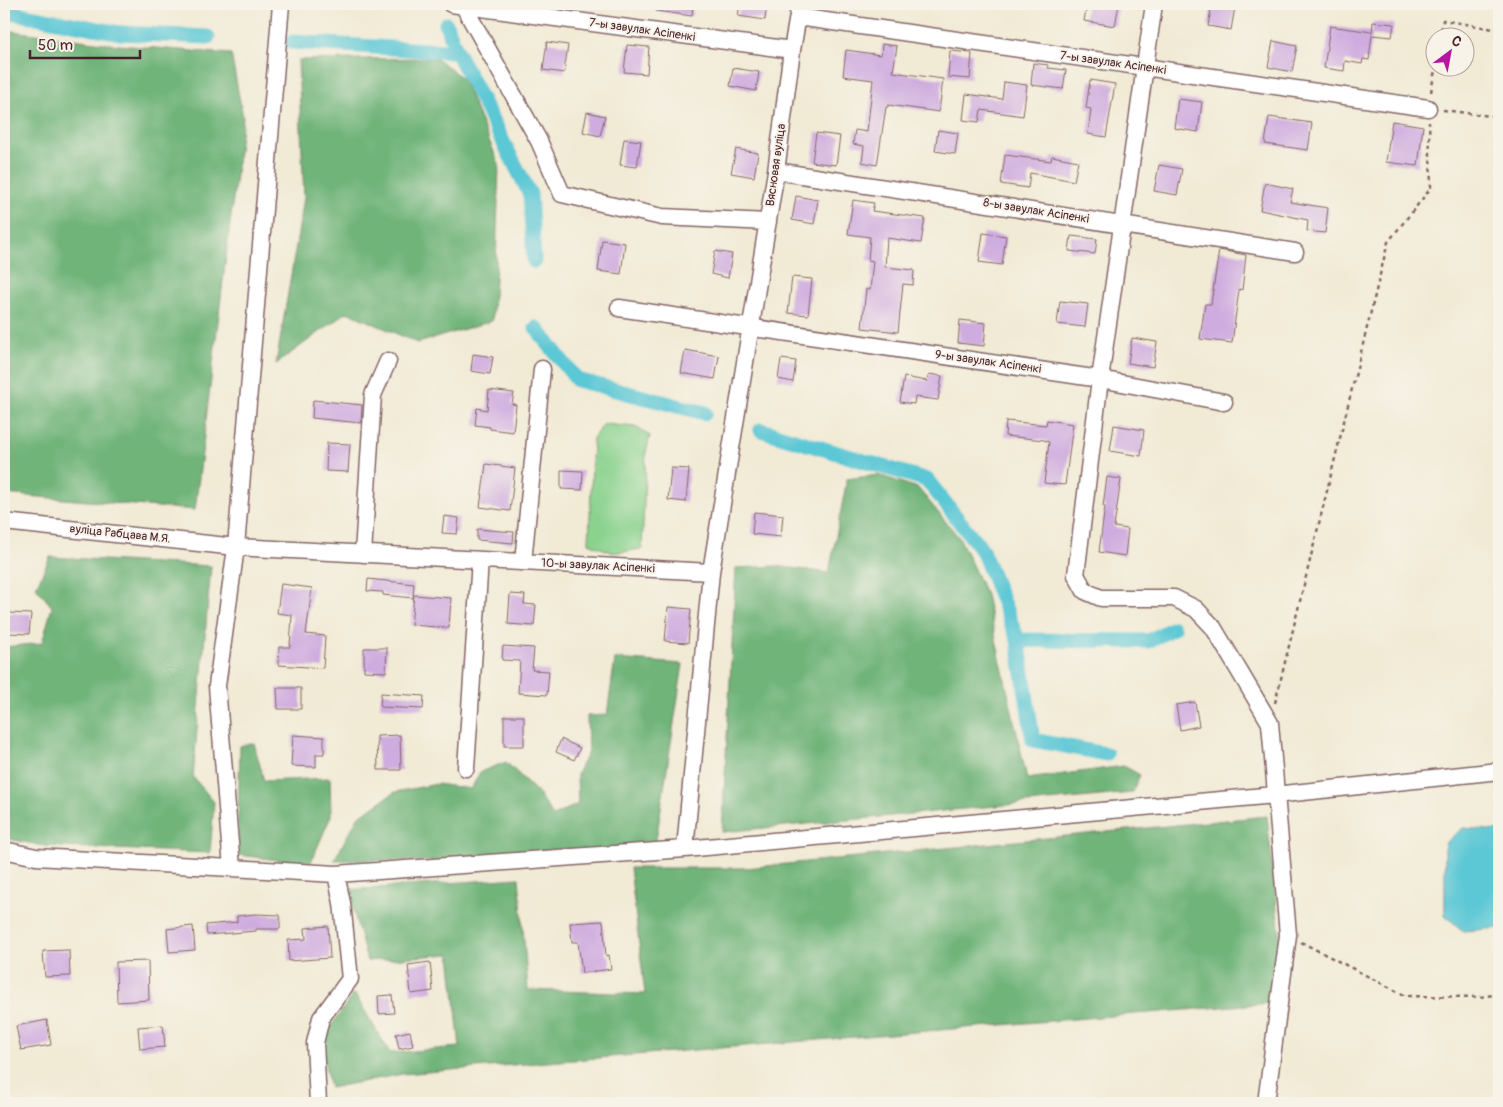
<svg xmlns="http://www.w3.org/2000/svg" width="1503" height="1107" font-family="Pangolin,sans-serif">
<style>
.green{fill:#8ad28e;stroke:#6a785c}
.forest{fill:#6fb479;stroke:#5c6a52}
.water{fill:#5cc7d5;stroke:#537380}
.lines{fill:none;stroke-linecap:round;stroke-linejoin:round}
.canal{stroke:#5cc7d5;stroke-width:15}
.building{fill:#cfacdf}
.minor-casing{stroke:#846666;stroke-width:19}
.path{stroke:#846666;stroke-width:2.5;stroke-dasharray:4 4;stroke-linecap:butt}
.minor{stroke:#fff;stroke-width:16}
.labels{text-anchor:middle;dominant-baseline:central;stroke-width:4;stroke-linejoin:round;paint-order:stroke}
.street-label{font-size:12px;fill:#4a1f2b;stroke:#f7f3e8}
</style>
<rect width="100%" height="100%" fill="#f7f3e8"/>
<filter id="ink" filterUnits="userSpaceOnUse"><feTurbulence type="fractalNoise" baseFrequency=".02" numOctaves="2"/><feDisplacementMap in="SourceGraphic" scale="10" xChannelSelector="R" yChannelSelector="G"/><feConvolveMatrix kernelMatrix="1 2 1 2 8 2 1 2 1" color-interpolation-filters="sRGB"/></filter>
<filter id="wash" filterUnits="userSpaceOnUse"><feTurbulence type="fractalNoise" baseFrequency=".0096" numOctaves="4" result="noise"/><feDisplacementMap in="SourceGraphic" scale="20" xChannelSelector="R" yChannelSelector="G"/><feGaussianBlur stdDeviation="1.12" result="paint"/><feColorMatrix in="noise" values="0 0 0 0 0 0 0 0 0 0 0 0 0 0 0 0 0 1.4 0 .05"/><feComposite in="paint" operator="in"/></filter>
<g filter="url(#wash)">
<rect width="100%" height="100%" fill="#f1ead5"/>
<!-- green -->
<path class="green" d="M 604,424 L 635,427 L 650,436 L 646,452 L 642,549 L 613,553 L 589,543 L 593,438 Z"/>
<!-- forest -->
<path class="forest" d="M 4,30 L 118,45 L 231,54 L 243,117 L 195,510 L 4,494 Z
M 436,58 L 463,79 L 499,164 L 496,267 L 492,321 L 418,343 L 347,312 L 276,364 L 304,198 L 298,60 Z
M 878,475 L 918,488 L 960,539 L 986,595 L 1027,779 L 1124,766 L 1140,775 L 1132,793 L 722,832 L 736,568 L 776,566 L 829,573 L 847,479 Z
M 50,557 L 211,566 L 193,777 L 214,802 L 210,853 L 44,846 L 4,838 L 4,647 L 42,643 L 52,607 L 36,587 Z
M 615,659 L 683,664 L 655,847 L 444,861 L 334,860 L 358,817 L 395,792 L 437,784 L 471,789 L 480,772 L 506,762 L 537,792 L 553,816 L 578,804 L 577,774 L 588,752 L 587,716 L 607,715 Z
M 254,743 L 264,781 L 330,778 L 331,816 L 310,864 L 239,855 L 238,821 L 240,746 Z
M 1267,816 L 1280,938 L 1270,1003 L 402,1074 L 330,1088 L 320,1042 L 354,993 L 390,1053 L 460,1047 L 450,954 L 367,961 L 348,890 L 519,878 L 528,990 L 645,994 L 630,868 L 746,868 Z"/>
<!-- water -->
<path class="water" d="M 1463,828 L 1499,831 L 1499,928 L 1463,931 L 1445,915 L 1445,843 Z"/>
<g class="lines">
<!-- canal -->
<path class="canal" d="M 4,11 L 120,33 L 208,37
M 446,24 L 457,52
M 292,42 L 457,52 L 530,194 L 534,261
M 536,328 L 577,380 L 705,413
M 761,430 L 927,480 L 982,550 L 1018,640 L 1033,740 L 1106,754
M 1018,640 L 1149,641 L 1173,628"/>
</g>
<g id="blocks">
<!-- building -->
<path class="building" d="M 657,4 L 693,4 L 692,16 L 656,11 Z
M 740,4 L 767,4 L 765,20 L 738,16 Z
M 1087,4 L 1119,4 L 1115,26 L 1084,21 Z
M 1212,4 L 1235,7 L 1231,30 L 1208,26 Z
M 1373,22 L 1394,24 L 1392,37 L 1372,35 L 1369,60 L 1363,59 L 1362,64 L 1345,61 L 1344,71 L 1324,68 L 1330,26 L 1372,32 Z
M 1273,41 L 1297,46 L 1292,72 L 1268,67 Z
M 547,42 L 568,45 L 564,73 L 543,70 Z
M 882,44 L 897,46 L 893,72 L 943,79 L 939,112 L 888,105 L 888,107 L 886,107 L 877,165 L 862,162 L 864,146 L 853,144 L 855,130 L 867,132 L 873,80 L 843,76 L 846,50 L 881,55 Z
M 627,45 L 649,47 L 647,74 L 624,72 Z
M 950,51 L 972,53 L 970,79 L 948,77 Z
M 1033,63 L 1048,65 L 1048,68 L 1066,70 L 1063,89 L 1031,85 Z
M 733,68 L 759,72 L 756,91 L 730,86 Z
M 1090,80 L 1115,84 L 1106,137 L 1088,134 L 1091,109 L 1086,108 Z
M 1004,82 L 1027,85 L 1023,116 L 981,110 L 979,122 L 963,120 L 966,94 L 1002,99 Z
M 1178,99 L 1202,102 L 1198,132 L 1174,128 Z
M 587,112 L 605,116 L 600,136 L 583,132 Z
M 1269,117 L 1312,123 L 1308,150 L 1265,144 Z
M 1392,121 L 1423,126 L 1418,166 L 1386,162 Z
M 938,130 L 958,133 L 955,154 L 935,151 Z
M 816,133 L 840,136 L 836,165 L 812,162 Z
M 624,139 L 641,141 L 637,167 L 620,165 Z
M 736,149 L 758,153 L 754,177 L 731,173 Z
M 1005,155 L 1051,161 L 1052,156 L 1078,161 L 1074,181 L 1030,173 L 1028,188 L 1001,184 Z
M 1159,165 L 1182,169 L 1177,195 L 1154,191 Z
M 1265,183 L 1293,189 L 1290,202 L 1328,208 L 1325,233 L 1307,231 L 1308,220 L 1260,210 Z
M 796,196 L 818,200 L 814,224 L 792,220 Z
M 853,200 L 874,203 L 872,211 L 925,218 L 921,243 L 887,238 L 885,267 L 914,270 L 913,285 L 903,284 L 898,332 L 862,328 L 866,289 L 870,290 L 873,261 L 868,260 L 870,237 L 848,234 Z
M 983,233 L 1006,236 L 1002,265 L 979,262 Z
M 1071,236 L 1097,239 L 1095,254 L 1069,251 Z
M 602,240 L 625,243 L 621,274 L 598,271 Z
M 1219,250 L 1246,255 L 1242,290 L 1239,289 L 1232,343 L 1200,339 L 1205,304 L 1211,304 Z
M 715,251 L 732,254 L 728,278 L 711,274 Z
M 792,277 L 812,279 L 808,315 L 788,313 Z
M 1060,301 L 1088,304 L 1085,327 L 1057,324 Z
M 960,320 L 986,323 L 984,346 L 958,343 Z
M 1132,338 L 1157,342 L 1153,367 L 1128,363 Z
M 685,350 L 719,356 L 715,379 L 681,373 Z
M 473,354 L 493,357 L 490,374 L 471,371 Z
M 781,359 L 796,361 L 793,382 L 778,379 Z
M 929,374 L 942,376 L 938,400 L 915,397 L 914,404 L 900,402 L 904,377 L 927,381 Z
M 489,390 L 514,393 L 512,404 L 516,405 L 513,432 L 490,429 L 490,427 L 475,425 L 477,408 L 487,410 Z
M 313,400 L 362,405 L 361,423 L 312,418 Z
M 1047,420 L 1073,424 L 1065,485 L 1044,483 L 1049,442 L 1044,440 L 1005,436 L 1006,421 L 1046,425 Z
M 1114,425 L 1144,430 L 1141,456 L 1110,451 Z
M 327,443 L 350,444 L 348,472 L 326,471 Z
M 486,464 L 515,468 L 510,511 L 480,507 Z
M 671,468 L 689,469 L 686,502 L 668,500 Z
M 561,470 L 583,471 L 582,490 L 561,489 Z
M 1107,477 L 1121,479 L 1114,527 L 1128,529 L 1125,556 L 1099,552 L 1105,506 L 1103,506 Z
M 754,512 L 783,515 L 781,537 L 752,534 Z
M 444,516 L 459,518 L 457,534 L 442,533 Z
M 477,529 L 514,532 L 513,543 L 477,540 Z
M 368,579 L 414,584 L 413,598 L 383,595 L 383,592 L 367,591 Z
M 281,584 L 312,588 L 306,634 L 325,636 L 323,668 L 278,665 L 279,647 L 290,647 L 292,615 L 277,613 Z
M 510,594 L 525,595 L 524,604 L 536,605 L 534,626 L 508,624 Z
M 414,595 L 451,598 L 449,628 L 411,625 Z
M 668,607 L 691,609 L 688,643 L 665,641 Z
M 9,613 L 31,614 L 29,634 L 8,633 Z
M 503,646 L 534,648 L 532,670 L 549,671 L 547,695 L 518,693 L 520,661 L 502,660 Z
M 364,648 L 387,648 L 386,672 L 364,671 Z
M 277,688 L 301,688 L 301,709 L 278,709 Z
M 381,693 L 424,696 L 423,709 L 380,707 Z
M 1195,702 L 1199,726 L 1180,730 L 1176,705 Z
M 504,716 L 524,716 L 524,746 L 504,746 Z
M 293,735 L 324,737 L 324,754 L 316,754 L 316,767 L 291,766 Z
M 400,735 L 401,770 L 378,770 L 377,736 Z
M 561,739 L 580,748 L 574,760 L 556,752 Z
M 255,914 L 280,915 L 280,929 L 256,929 L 256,931 L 207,935 L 206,925 L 237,922 L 237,916 Z
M 603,921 L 606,956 L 609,955 L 611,969 L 582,973 L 578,942 L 572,942 L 570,923 Z
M 193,926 L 195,950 L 169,952 L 167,929 Z
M 328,926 L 330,958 L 289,961 L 288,940 L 306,939 L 305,928 Z
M 69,950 L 70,976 L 45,977 L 43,951 Z
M 148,961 L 149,1000 L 117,1002 L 116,962 Z
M 430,962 L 433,991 L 411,994 L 408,965 Z
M 392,995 L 394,1013 L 379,1014 L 378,996 Z
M 47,1020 L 51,1045 L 21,1050 L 16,1026 Z
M 163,1025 L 165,1047 L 140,1049 L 138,1027 Z
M 410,1031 L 413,1046 L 399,1049 L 396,1034 Z"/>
</g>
</g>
<g filter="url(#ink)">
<use href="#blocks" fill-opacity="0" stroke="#846666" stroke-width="1"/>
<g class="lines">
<defs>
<path id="minor" d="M 451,4 L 792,50
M 1154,4 L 1100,379 L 1076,575 L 1085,591 L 1101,598 L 1174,598 L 1196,609 L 1213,627 L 1270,723 L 1288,935 L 1266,1103
M 463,5 L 539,141 L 562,194 L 662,217 L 768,222
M 798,17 L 1428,108
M 776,171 L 1295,252
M 619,308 L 1100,379 L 1224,402
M 4,522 L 236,547 L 711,572 L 776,171 L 792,50 L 800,4
M 363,554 L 373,395 L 388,361
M 523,562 L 542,369
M 466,768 L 480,560
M 685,849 L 711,572
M 4,850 L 36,857 L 336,874 L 685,849 L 1275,795 L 1499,771
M 232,868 L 217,686 L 236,547 L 281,4
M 318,1103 L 315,1043 L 321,1018 L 350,979 L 342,903 L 336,874"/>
</defs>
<!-- minor casing -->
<use href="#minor" class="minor-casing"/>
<!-- path -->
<path class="path" d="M 1440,38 L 1443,20 L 1499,30
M 1431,92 L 1436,64
M 1443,110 L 1499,117
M 1275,703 L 1388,242 L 1431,188 L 1429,122
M 1301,942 L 1406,996 L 1480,997 L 1499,994"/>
<!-- minor -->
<use href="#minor" class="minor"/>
</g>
</g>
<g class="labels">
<!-- street labels -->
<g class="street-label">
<text transform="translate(642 30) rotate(8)">7-ы завулак Асіпенкі</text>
<text transform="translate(1113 63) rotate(8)">7-ы завулак Асіпенкі</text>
<text transform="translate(776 165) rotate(-82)">Вясновая вуліца</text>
<text transform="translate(1036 211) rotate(9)">8-ы завулак Асіпенкі</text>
<text transform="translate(988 362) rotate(8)">9-ы завулак Асіпенкі</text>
<text transform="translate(120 534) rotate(6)">вуліца Рабцава М.Я.</text>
<text transform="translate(598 566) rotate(3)">10-ы завулак Асіпенкі</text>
</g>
</g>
<!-- margin -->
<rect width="1503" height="1107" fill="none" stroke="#f7f3e8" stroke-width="20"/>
<!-- north arrow -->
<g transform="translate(1450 52) rotate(32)"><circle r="24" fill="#f7f3e8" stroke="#b29e9c"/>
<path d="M0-4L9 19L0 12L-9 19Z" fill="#b5179e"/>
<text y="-8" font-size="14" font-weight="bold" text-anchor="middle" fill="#4a1f2b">С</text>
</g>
<!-- scale -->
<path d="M30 50v8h110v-8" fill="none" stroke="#4a1f2b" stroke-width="2.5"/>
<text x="38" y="50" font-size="15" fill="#4a1f2b" stroke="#f7f3e8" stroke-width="4" paint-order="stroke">50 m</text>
</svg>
